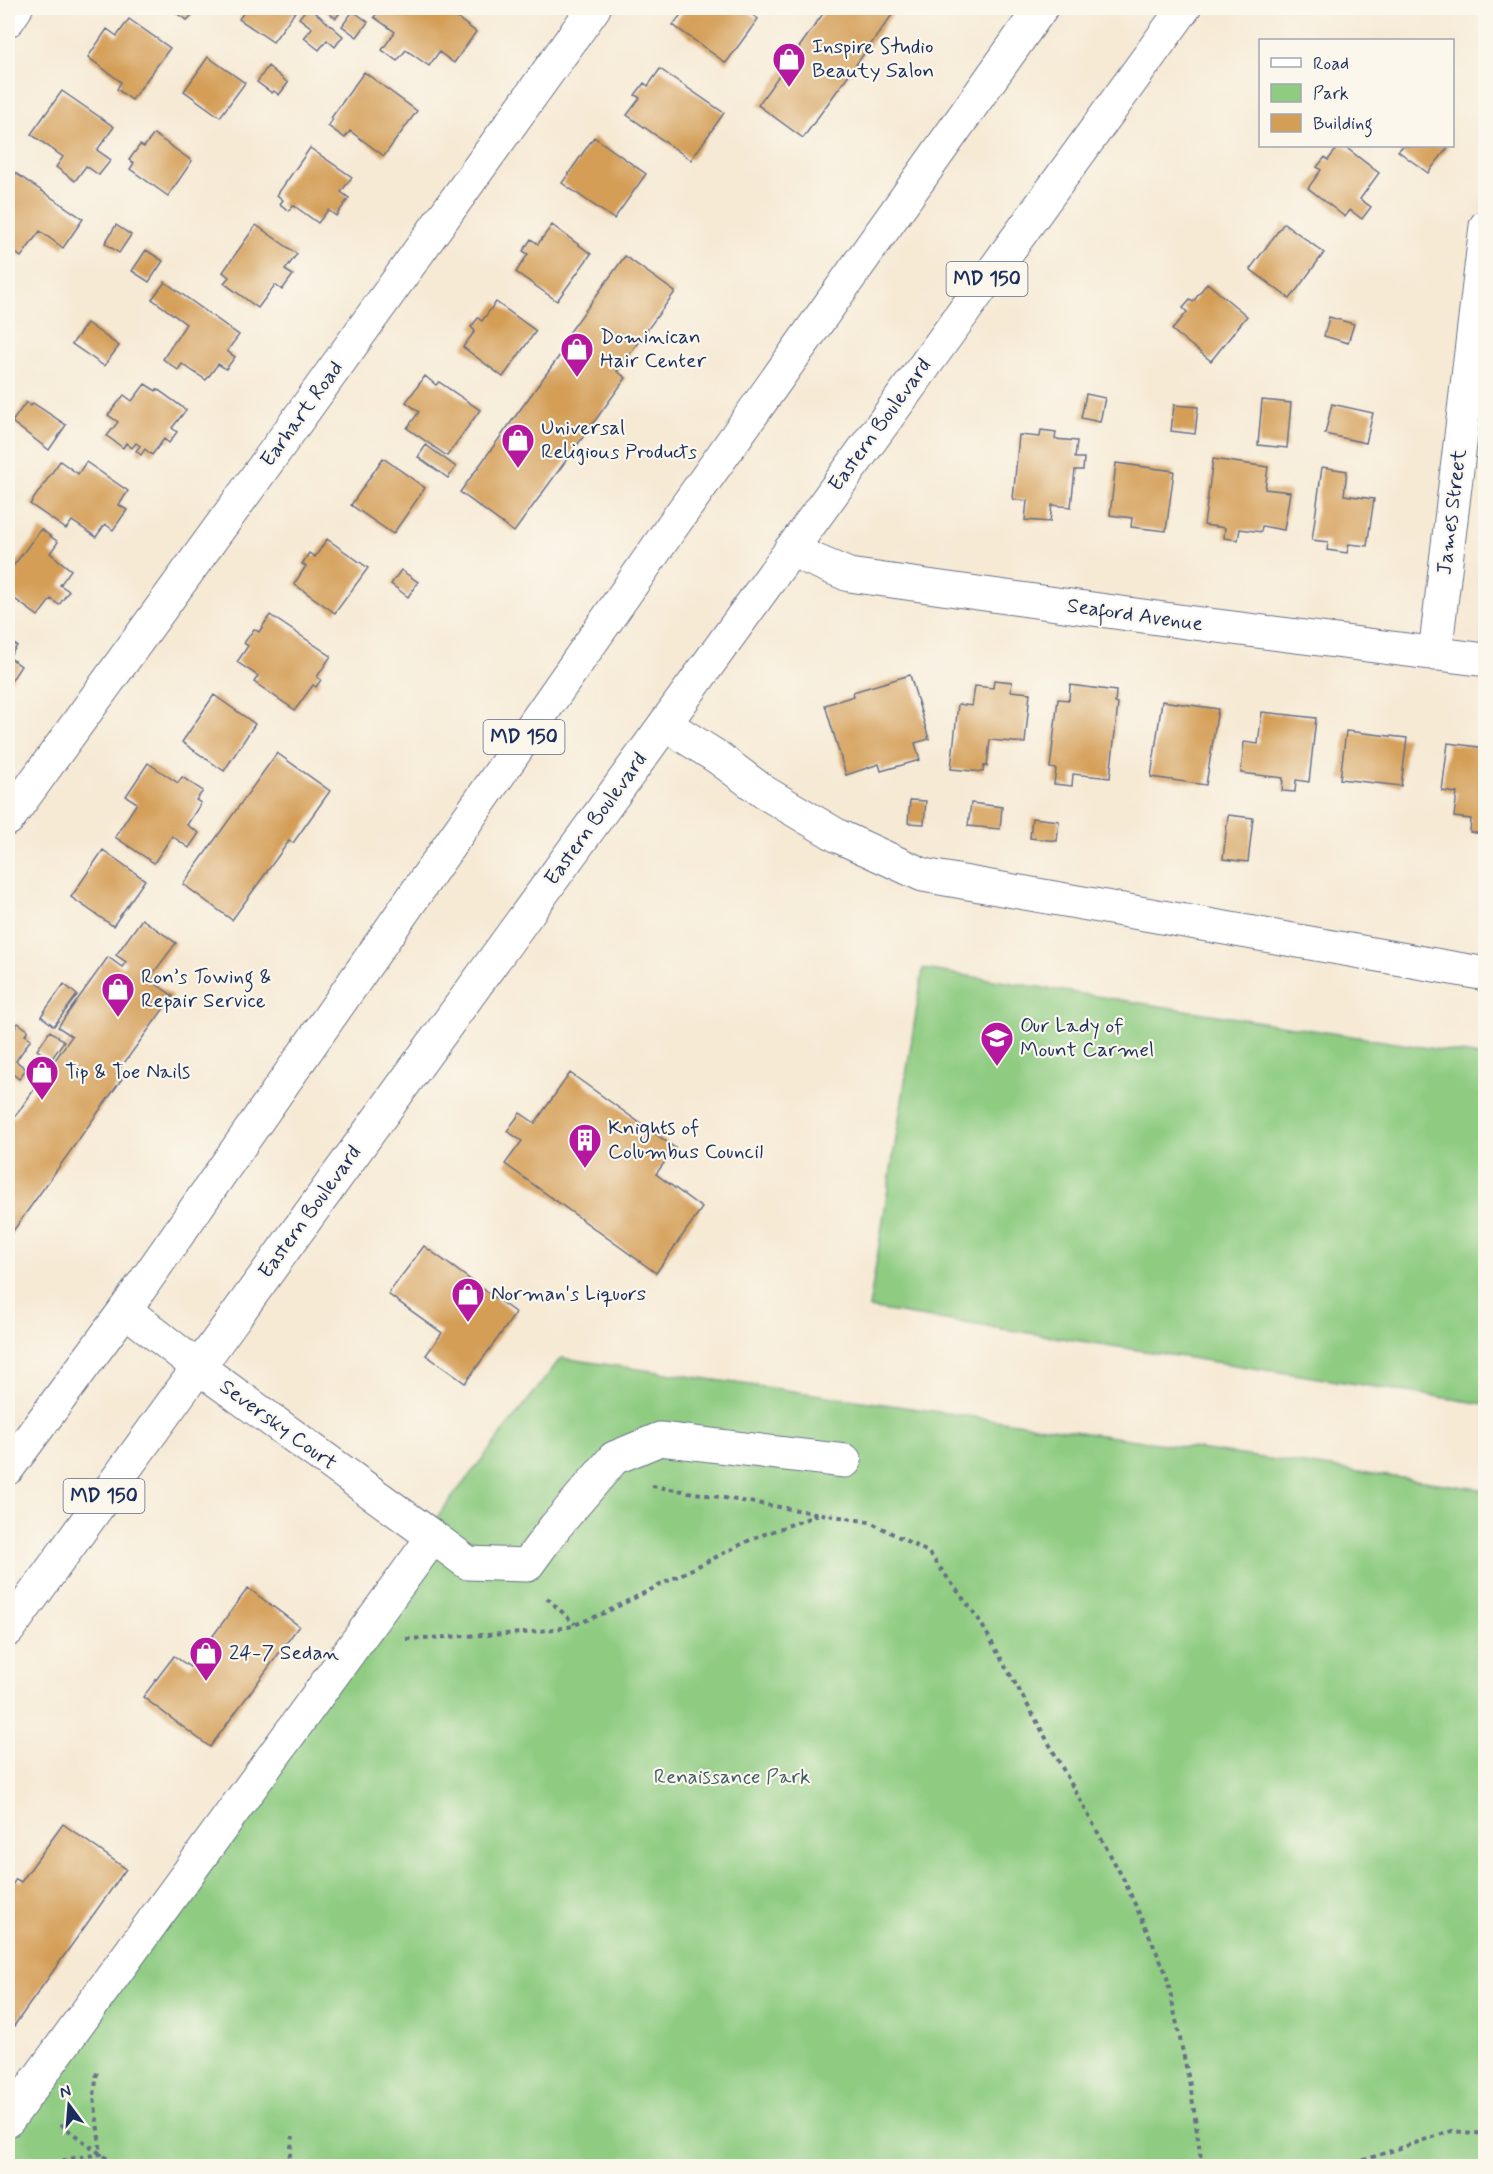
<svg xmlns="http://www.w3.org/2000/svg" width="1493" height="2174" font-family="Mynerve,sans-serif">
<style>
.green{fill:#8fcc82;stroke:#557e70;stroke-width:1.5}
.building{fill:#d49e56}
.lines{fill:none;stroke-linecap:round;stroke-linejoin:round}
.minor-casing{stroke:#687088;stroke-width:35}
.major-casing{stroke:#687088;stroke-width:35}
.path{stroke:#687088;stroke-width:4;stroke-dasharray:4.5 4.5;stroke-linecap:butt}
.minor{stroke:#fff;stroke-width:33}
.major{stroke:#fff;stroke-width:33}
.labels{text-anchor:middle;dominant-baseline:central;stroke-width:4.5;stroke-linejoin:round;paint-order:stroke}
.shield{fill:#fbf7ec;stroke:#5e6b89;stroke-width:1.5}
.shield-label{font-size:20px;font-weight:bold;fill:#1b2f5e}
.poi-label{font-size:21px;fill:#1b2f5e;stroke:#fbf7ec;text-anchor:start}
.street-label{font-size:21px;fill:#1b2f5e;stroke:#fbf7ec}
.park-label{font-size:21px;fill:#3e5e69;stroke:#fbf7ec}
</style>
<rect width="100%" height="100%" fill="#fbf7ec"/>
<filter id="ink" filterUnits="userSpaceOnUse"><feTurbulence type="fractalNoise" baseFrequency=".0167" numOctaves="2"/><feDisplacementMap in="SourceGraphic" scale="12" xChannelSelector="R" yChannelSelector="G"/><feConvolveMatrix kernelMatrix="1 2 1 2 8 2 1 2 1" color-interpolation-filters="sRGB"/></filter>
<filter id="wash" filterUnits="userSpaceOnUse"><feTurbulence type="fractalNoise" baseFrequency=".008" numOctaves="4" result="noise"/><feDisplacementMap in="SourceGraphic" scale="24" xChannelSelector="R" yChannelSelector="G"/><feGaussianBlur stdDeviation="1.35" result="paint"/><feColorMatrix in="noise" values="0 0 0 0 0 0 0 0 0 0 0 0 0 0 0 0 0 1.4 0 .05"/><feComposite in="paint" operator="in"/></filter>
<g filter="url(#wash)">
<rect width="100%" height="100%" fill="#f6ead5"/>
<!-- green -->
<path class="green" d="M 923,969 L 1485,1057 L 1485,1404 L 869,1308 Z
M 561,1358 L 1485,1490 L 1485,2166 L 8,2166 L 8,2124 L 366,1608 Z"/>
<g id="blocks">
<!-- building -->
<path class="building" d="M 175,8 L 209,8 L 205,13 L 199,8 L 187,20 L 173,11 Z
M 247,8 L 298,8 L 273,42 L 239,19 Z
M 307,8 L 310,8 L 343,36 L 335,47 L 327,40 L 319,50 L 304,38 L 312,28 L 299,18 Z
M 321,8 L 343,8 L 336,18 Z
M 381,8 L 444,8 L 476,32 L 454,63 L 439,52 L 429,66 L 406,50 L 397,61 L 382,50 L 395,32 L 374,17 Z
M 686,8 L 743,8 L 758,19 L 726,63 L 673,25 Z
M 827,8 L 897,8 L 803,138 L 758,105 Z
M 353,11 L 368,22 L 357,37 L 342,26 Z
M 129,19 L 170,48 L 132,100 L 117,89 L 121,82 L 88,57 L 107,29 L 117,36 Z
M 208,57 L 245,83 L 220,117 L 184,91 Z
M 268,66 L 288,83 L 279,95 L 274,91 L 272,93 L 257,82 Z
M 660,69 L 724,113 L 691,160 L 627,115 L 640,98 L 635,95 L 644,83 L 648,86 Z
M 364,72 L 417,111 L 384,156 L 350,131 L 345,138 L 328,126 L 333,119 L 331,118 Z
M 62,91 L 114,127 L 97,150 L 111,160 L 99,175 L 86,166 L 75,181 L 56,167 L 63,157 L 31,134 Z
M 154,134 L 192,161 L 168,196 L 130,169 L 134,163 L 129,160 L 140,145 L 144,147 Z
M 594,137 L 646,174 L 614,219 L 562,183 Z
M 1339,146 L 1344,146 L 1379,173 L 1360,199 L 1371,207 L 1362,219 L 1350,210 L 1345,217 L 1308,188 L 1321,170 L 1317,167 L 1325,157 L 1328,160 Z
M 1403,146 L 1449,146 L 1428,173 L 1398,151 Z
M 310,148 L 352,177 L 341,192 L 349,198 L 336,216 L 328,210 L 318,223 L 293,205 L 289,211 L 280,204 L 283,200 L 277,195 Z
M 8,168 L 83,219 L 63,248 L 40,231 L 21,257 L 8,247 Z
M 1284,223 L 1324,253 L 1290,299 L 1250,269 Z
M 116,225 L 131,235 L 119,253 L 105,243 Z
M 256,225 L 297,254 L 285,270 L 293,275 L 282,290 L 275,285 L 258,308 L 224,283 L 229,277 L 223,272 Z
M 552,225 L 591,254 L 557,301 L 516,272 L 528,254 L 523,251 L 531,239 L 538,244 Z
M 146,250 L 163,261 L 149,282 L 132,271 Z
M 625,256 L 675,292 L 617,371 L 626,378 L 514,532 L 460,492 L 574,336 L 569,333 Z
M 165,282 L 239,335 L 227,351 L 235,357 L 226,369 L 218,364 L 206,380 L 182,364 L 178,370 L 163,359 L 186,324 L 152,299 Z
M 1207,283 L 1247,316 L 1211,361 L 1172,330 L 1187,312 L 1183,308 L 1190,300 L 1193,302 Z
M 496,302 L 536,331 L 503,377 L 463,347 L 475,331 L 471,327 L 478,318 L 482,321 Z
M 1329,317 L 1354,324 L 1348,343 L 1324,336 Z
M 87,323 L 119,346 L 104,366 L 72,344 Z
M 425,376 L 436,385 L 439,382 L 480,410 L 447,456 L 407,428 L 419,412 L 406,402 Z
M 145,384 L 156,391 L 157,389 L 186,410 L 172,428 L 177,432 L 169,443 L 164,439 L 152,455 L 145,449 L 141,455 L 136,451 L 140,446 L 136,443 L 132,448 L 126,443 L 123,448 L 107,436 L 118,422 L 108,415 L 124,395 L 132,401 Z
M 1086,394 L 1105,398 L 1100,422 L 1081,418 Z
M 1262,400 L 1291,403 L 1287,448 L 1258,445 Z
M 26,402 L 31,406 L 33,403 L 66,425 L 49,450 L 12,422 Z
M 1332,404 L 1373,413 L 1366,443 L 1325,434 Z
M 1174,405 L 1198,407 L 1195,434 L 1171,431 Z
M 1041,430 L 1056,432 L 1055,439 L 1077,441 L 1075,458 L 1084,458 L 1083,470 L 1075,470 L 1071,507 L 1052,505 L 1050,522 L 1025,520 L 1027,501 L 1013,499 L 1019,435 L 1040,437 Z
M 426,445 L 456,467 L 448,478 L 418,457 Z
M 383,458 L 425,488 L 393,534 L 351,505 Z
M 1213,459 L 1268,467 L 1265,489 L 1290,492 L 1284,530 L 1262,526 L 1261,532 L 1240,529 L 1238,540 L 1224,538 L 1225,528 L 1204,525 Z
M 60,461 L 78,474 L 86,462 L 128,491 L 119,505 L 127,510 L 113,530 L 105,524 L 96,537 L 72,521 L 66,529 L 30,504 Z
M 1116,463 L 1174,471 L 1166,531 L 1131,527 L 1132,518 L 1110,515 Z
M 1322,467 L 1347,471 L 1344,495 L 1374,499 L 1367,546 L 1349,544 L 1347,553 L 1327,550 L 1328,542 L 1312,540 Z
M 41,529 L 58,542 L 50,553 L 71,570 L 60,585 L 69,591 L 59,605 L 51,599 L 38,616 L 8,594 L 8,573 Z
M 327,539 L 368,568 L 335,613 L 294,584 L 306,566 L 302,564 L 309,553 L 315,557 Z
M 401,570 L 418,582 L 408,597 L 391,584 Z
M 270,615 L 331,656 L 317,677 L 321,680 L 316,687 L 313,685 L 295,710 L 254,682 L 258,676 L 237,662 L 248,646 L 244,643 L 254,629 L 259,632 Z
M 8,640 L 17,646 L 9,657 L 21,666 L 8,686 Z
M 910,675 L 929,739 L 915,743 L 920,760 L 881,771 L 879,764 L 846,775 L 825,705 L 854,696 L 853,692 Z
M 994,680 L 1012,682 L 1011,691 L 1030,693 L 1025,743 L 990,740 L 987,766 L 984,765 L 983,772 L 951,769 L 958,704 L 972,706 L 975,686 L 993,688 Z
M 1070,685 L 1116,691 L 1115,703 L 1118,704 L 1110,778 L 1073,774 L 1072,786 L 1054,784 L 1056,769 L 1050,768 L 1058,699 L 1069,700 Z
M 214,695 L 255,724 L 224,771 L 182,742 Z
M 1162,701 L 1218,709 L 1206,785 L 1151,777 Z
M 1262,712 L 1316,718 L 1309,782 L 1296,780 L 1295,792 L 1282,791 L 1283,778 L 1241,773 L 1244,742 L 1258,744 Z
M 1346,731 L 1407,738 L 1401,786 L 1340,779 Z
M 1448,743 L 1486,748 L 1486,819 L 1483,834 L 1470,832 L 1471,819 L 1454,817 L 1457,793 L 1442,791 Z
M 277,753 L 330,791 L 293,843 L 289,841 L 232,920 L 183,884 Z
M 148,763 L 178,783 L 182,777 L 203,791 L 196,800 L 201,803 L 187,825 L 199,833 L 189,848 L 172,836 L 154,863 L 115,837 L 137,803 L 126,796 Z
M 910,800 L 926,801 L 924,824 L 908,823 Z
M 971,803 L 1002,807 L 1000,829 L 968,826 Z
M 1228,815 L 1253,818 L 1248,862 L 1223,859 Z
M 1032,818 L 1059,821 L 1057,841 L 1030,838 Z
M 103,850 L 145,880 L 113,926 L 71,897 Z
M 142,919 L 176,943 L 149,979 L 173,996 L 116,1074 L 122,1079 L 11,1234 L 8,1232 L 8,1113 L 14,1118 L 72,1036 L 58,1027 L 108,957 L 122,967 L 126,962 L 116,955 Z
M 64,984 L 77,995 L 54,1026 L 41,1016 Z
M 18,1023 L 28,1030 L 25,1035 L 31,1039 L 16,1061 L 26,1069 L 19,1079 L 10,1072 L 8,1076 L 8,1024 L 14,1029 Z
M 50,1031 L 64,1041 L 51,1060 L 37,1050 Z
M 570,1073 L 675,1148 L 656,1174 L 702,1208 L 656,1273 L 505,1164 L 522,1141 L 507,1131 L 520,1113 L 535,1123 Z
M 424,1246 L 516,1313 L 465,1383 L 426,1355 L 442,1333 L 388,1294 Z
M 248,1588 L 299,1626 L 210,1747 L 143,1697 L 174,1656 L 190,1667 Z
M 63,1824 L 126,1869 L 14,2026 L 8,2022 L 8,1891 L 16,1879 L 21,1882 Z"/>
</g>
</g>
<g filter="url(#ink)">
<use href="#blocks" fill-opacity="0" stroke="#687088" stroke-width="1.5"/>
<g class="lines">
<defs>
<path id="minor" d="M 8,20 L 16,8
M 790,550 L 849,575 L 1186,622 L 1486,660
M 1435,654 L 1486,226
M 665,724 L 717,757 L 764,792 L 838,836 L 923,875 L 1486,974
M 8,819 L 255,479 L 594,8
M 125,1310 L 198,1367 L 433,1537
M 8,2120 L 433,1537 L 468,1563 L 527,1565 L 555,1527 L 614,1458 L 660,1439 L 845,1461"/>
<path id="major" d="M 8,1468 L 125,1310 L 673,525 L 1041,8
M 8,1630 L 1184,8"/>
</defs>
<!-- minor casing -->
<use href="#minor" class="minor-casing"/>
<!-- major casing -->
<use href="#major" class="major-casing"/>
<!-- path -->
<path class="path" d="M 652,1486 L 870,1522 L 928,1552 L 978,1618 L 1036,1720 L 1124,1880 L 1166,1973 L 1191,2090 L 1202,2166
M 547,1598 L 575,1624
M 406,1639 L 524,1633 L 569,1627 L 602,1614 L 754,1538 L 820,1514
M 60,2124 L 117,2166
M 45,2166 L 74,2158 L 101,2154 L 94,2097 L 97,2072
M 288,2166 L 293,2136
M 1346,2166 L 1451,2131 L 1486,2134"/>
<!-- minor -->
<use href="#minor" class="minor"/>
<!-- major -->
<use href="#major" class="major"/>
</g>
</g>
<!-- icons -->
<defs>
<symbol id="shop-pin" viewBox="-11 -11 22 30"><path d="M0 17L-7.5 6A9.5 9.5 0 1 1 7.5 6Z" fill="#b5179e" stroke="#fbf7ec"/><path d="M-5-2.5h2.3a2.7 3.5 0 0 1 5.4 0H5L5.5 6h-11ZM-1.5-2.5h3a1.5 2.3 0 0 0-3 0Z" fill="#fff"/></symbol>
<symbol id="school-pin" viewBox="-11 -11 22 30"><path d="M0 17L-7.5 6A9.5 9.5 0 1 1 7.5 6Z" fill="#b5179e" stroke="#fbf7ec"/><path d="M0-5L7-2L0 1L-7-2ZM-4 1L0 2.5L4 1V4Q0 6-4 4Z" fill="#fff"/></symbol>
<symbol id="building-pin" viewBox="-11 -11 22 30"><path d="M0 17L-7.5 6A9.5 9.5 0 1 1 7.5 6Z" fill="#b5179e" stroke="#fbf7ec"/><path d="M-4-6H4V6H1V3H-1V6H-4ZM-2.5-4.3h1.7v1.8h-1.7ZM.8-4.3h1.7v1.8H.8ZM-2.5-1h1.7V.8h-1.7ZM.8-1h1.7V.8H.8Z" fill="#fff"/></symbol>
</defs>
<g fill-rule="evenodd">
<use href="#shop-pin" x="770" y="40" width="38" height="52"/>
<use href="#shop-pin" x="558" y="330" width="38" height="52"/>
<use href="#shop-pin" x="499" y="421" width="38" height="52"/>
<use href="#shop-pin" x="99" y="970" width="38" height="52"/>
<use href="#school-pin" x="978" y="1019" width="38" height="52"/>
<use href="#shop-pin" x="23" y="1053" width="38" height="52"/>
<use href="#building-pin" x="566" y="1121" width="38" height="52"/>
<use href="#shop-pin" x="449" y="1275" width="38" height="52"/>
<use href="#shop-pin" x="187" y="1634" width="38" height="52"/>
</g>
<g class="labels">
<!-- shield labels -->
<g class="shield">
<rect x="946.5" y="262" width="81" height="34" rx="4.5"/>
<rect x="483.5" y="720" width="81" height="34" rx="4.5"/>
<rect x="63.5" y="1479" width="81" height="34" rx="4.5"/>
</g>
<g class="shield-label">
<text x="987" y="279">MD 150</text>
<text x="524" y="737">MD 150</text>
<text x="104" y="1496">MD 150</text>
</g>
<!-- poi labels -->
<g class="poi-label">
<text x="812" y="47">Inspire Studio<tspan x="812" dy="24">Beauty Salon</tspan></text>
<text x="600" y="337">Dominican<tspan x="600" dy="24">Hair Center</tspan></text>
<text x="541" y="428">Universal<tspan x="541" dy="24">Religious Products</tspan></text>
<text x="141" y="977">Ron’s Towing &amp;<tspan x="141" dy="24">Repair Service</tspan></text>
<text x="1020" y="1026">Our Lady of<tspan x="1020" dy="24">Mount Carmel</tspan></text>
<text x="65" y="1072">Tip &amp; Toe Nails</text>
<text x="608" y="1128">Knights of<tspan x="608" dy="24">Columbus Council</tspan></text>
<text x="491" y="1294">Norman's Liquors</text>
<text x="229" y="1653">24-7 Sedan</text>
</g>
<!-- street labels -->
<g class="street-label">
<text transform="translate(302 414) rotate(-54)">Earhart Road</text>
<text transform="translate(880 425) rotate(-54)">Eastern Boulevard</text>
<text transform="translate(1452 512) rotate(-83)">James Street</text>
<text transform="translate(1135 615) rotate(8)">Seaford Avenue</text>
<text transform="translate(596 819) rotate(-54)">Eastern Boulevard</text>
<text transform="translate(310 1212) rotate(-54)">Eastern Boulevard</text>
<text transform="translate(278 1425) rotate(36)">Seversky Court</text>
</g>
<!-- park labels -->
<g class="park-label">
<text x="732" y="1777">Renaissance Park</text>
</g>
</g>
<!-- margin -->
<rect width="1493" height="2174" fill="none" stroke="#fbf7ec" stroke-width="30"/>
<!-- legend -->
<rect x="1259" y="39" width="195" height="108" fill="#fbf7ec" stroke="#a1a7b3" stroke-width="1.5"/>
<rect x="1271" y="58" width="30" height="9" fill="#ffffff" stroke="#a1a7b3" stroke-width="1.5"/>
<text x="1313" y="69" font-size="18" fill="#1b2f5e">Road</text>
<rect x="1271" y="84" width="30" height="18" fill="#8fcc82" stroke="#a1a7b3" stroke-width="1.5"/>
<text x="1313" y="99" font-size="18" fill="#1b2f5e">Park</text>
<rect x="1271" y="114" width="30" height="18" fill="#d49e56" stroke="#a1a7b3" stroke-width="1.5"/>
<text x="1313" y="129" font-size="18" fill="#1b2f5e">Building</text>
<!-- north arrow -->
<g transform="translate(69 2105) rotate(344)" stroke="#fbf7ec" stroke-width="4.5" paint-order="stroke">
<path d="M0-4.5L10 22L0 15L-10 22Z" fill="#1b2f5e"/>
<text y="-9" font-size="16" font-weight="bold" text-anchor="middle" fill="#1b2f5e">N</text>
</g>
</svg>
